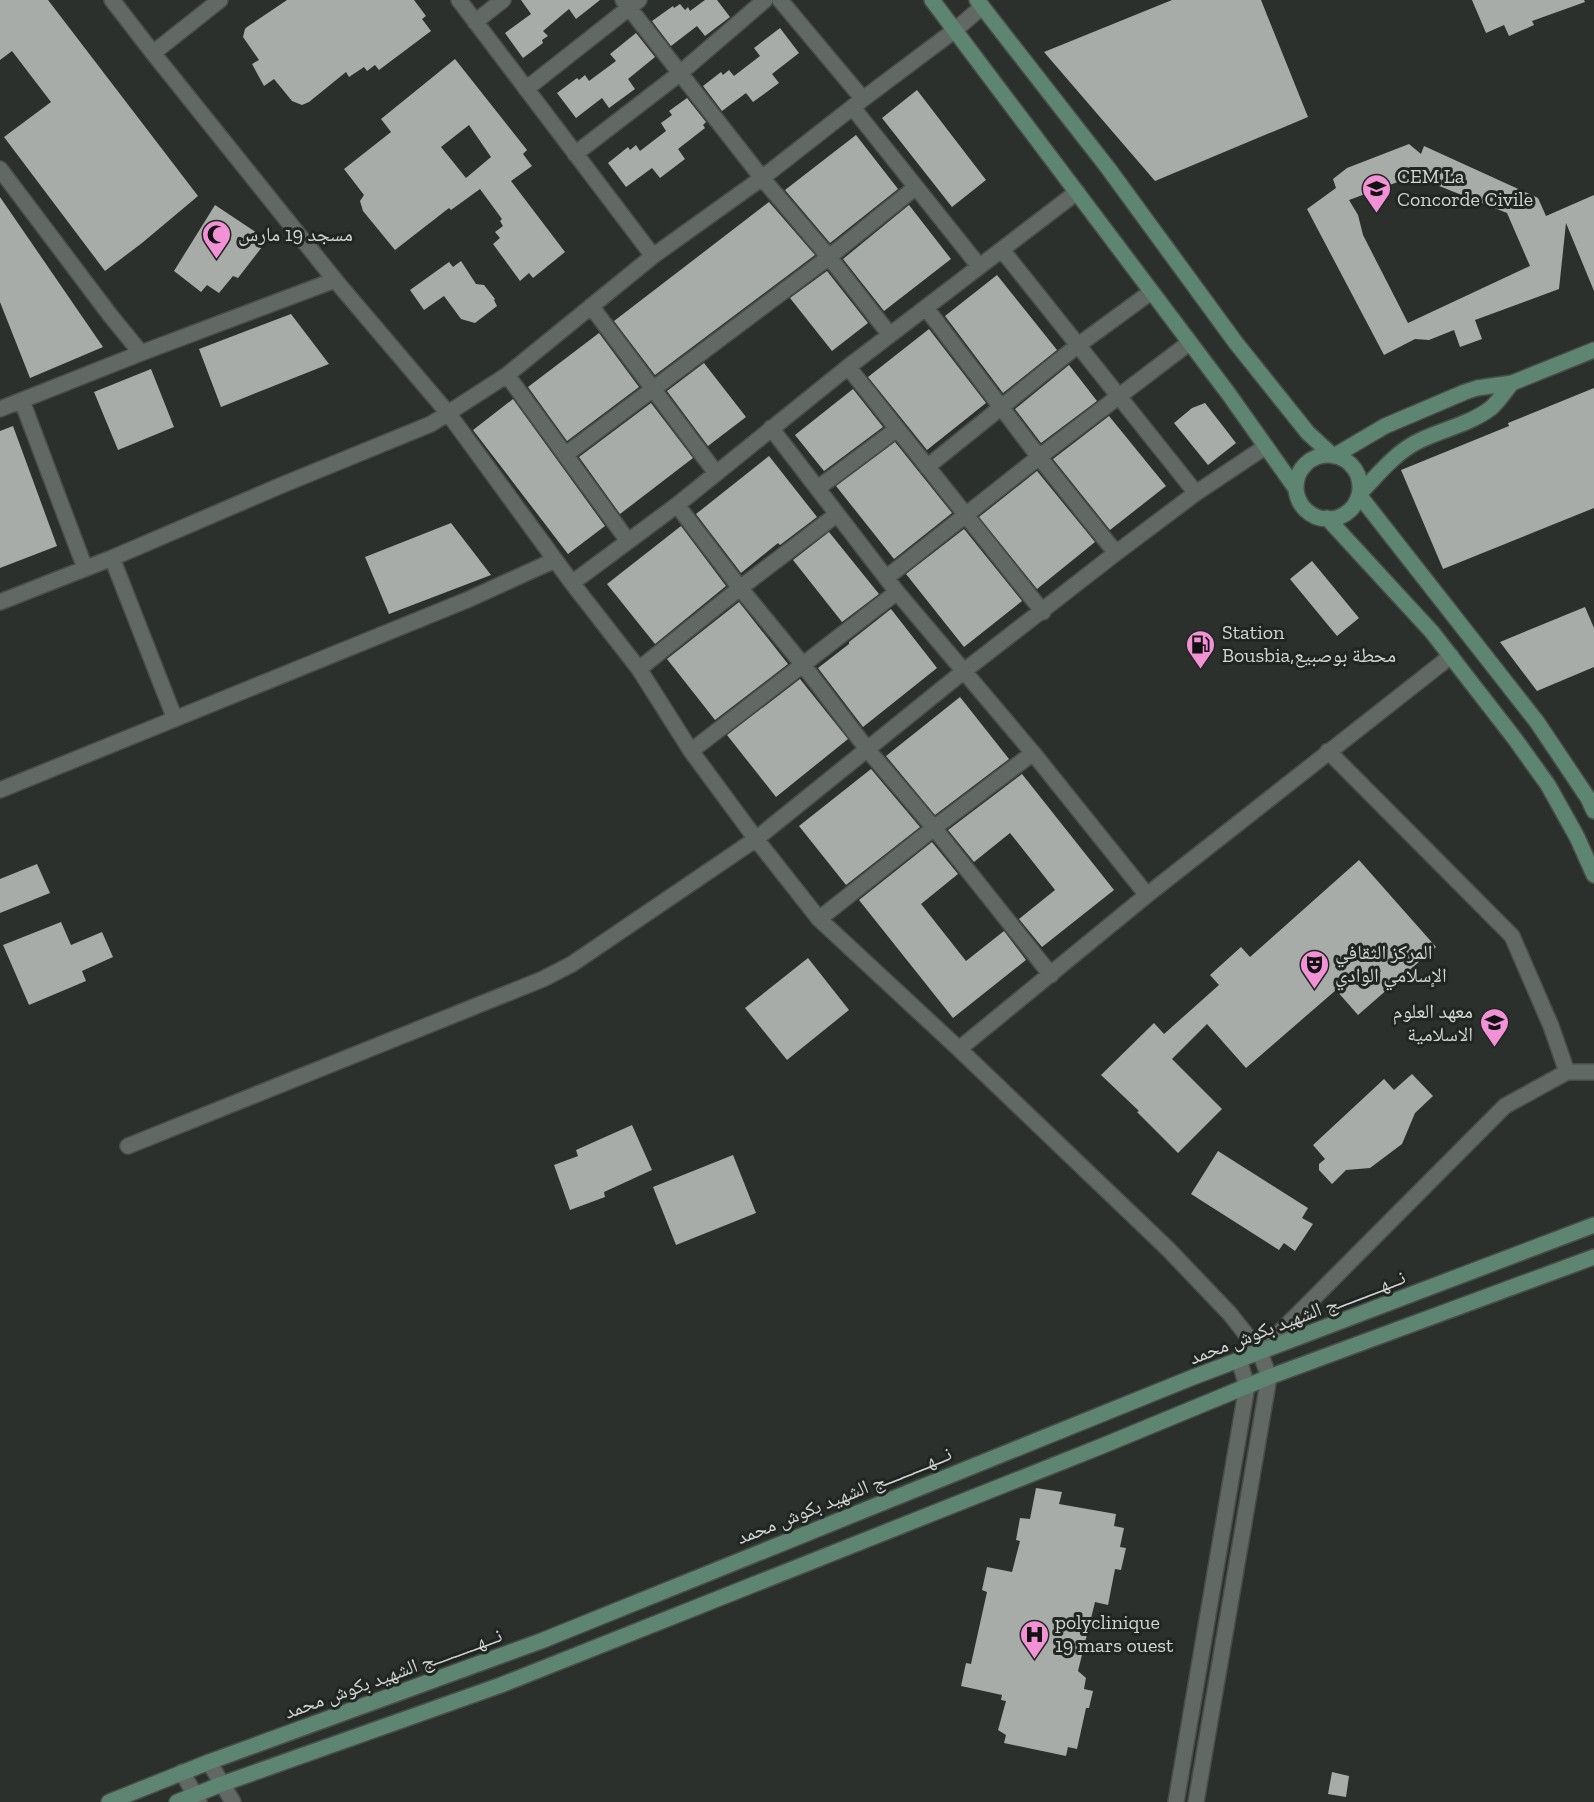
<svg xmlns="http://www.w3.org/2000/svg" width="1594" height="1802" font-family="'Zilla Slab','Noto Naskh Arabic',serif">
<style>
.building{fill:#a7aca9;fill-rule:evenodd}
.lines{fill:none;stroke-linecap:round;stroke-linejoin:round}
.street-casing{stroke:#494d4a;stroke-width:18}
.secondary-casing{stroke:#494d4a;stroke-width:18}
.street{stroke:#626864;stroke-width:15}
.secondary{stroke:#5d8571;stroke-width:15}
.labels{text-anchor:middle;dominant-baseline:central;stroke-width:6;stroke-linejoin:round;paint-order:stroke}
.poi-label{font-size:20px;fill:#d2d5d3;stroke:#212623;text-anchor:start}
.street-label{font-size:20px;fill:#d2d5d3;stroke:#212623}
</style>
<rect width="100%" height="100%" fill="#2b302d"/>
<!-- building -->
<path class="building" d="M 0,0 L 48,0 L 198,196 L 142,243 L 105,271 L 4,137 L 51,102 L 12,51 L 0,60 Z
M 287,0 L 414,0 L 426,16 L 422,19 L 431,31 L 379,70 L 375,65 L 367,71 L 364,67 L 349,77 L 346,72 L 309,102 L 302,105 L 292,101 L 274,79 L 264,86 L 252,64 L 259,60 L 243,37 L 245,29 L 247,27 Z
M 521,0 L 600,0 L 576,19 L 569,9 L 543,31 L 548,36 L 542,40 L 543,43 L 523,58 L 505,33 L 531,14 Z
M 705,0 L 717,0 L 730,17 L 705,36 L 697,26 L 671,46 L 652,21 L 673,6 L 674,8 L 680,4 L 685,10 L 688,7 L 690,11 Z
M 1172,0 L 1261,0 L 1308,117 L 1155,181 L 1044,52 Z
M 1472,0 L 1584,0 L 1585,2 L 1532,21 L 1534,25 L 1509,36 L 1504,25 L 1486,33 Z
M 780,28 L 799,53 L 772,74 L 779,83 L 753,102 L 746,93 L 722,111 L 703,86 L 721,72 L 723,75 L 729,70 L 734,76 L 760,56 L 754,48 Z
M 636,33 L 655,57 L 628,79 L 635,89 L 609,108 L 602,98 L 576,118 L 557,93 L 577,78 L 579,80 L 585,75 L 589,81 L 616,61 L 610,54 Z
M 455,59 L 527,150 L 523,154 L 532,166 L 511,181 L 565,252 L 533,278 L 529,273 L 520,281 L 493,244 L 500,238 L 495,232 L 503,226 L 500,221 L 502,219 L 480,189 L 451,210 L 449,208 L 395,250 L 363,211 L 360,201 L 364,195 L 344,169 L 391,132 L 381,119 ZM 469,125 L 491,157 L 466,178 L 441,147 Z
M 917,90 L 986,180 L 952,207 L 882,118 Z
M 687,98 L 706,122 L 703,125 L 705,128 L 678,149 L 685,159 L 660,178 L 652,168 L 626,187 L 608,163 L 628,147 L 630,150 L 636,145 L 640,151 L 666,131 L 661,123 L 672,115 L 669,111 Z
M 856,135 L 898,189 L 830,243 L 785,190 Z
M 1409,144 L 1421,154 L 1424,146 L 1538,198 L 1546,216 L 1594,195 L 1594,291 L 1566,223 L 1559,289 L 1475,320 L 1482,339 L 1460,347 L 1454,330 L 1429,340 L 1415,339 L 1384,355 L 1307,209 L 1336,188 L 1333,179 L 1347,168 ZM 1414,176 L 1507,213 L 1530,266 L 1408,323 L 1363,235 L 1358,215 L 1349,200 Z
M 0,197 L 103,347 L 30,378 L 0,302 Z
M 769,202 L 815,255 L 655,375 L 614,321 Z
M 215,205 L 257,233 L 252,239 L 262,247 L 238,278 L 233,276 L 219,293 L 207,285 L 201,292 L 174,271 Z
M 909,205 L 951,259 L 884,311 L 843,259 Z
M 461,261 L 476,284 L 484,285 L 495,299 L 494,300 L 497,306 L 475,323 L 461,319 L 444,296 L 424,310 L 410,290 L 449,262 L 453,267 Z
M 827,271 L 868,323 L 832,351 L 790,298 Z
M 997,275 L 1057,350 L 1003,393 L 945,316 Z
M 291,314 L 329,364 L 221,407 L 199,349 Z
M 929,329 L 986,403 L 927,450 L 868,377 Z
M 599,333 L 639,387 L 567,441 L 528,387 Z
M 704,363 L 746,417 L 708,446 L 667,391 Z
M 1069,365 L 1097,401 L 1041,443 L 1015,409 Z
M 151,369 L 174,427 L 118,450 L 94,392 Z
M 1594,388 L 1594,508 L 1443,569 L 1401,470 L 1509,426 L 1508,423 Z
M 853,389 L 883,427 L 824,471 L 795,435 Z
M 513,399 L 605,526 L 568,554 L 473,430 Z
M 651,403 L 693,458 L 620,514 L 579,457 Z
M 1205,403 L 1236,443 L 1208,465 L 1174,423 L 1192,408 Z
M 1109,416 L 1166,486 L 1110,530 L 1053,459 Z
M 13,426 L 57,546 L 0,568 L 0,431 Z
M 895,442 L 952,513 L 894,559 L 836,486 Z
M 769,456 L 817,517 L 780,545 L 778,543 L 741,573 L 696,514 Z
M 1037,471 L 1095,542 L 1037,589 L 979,517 Z
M 451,523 L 491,575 L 389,614 L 365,557 Z
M 681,526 L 726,586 L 655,644 L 607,584 Z
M 964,529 L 1022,601 L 964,647 L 906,574 Z
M 829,532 L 879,594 L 842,622 L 793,560 Z
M 1312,561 L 1359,618 L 1337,636 L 1290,579 Z
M 739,602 L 788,664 L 715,720 L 667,659 Z
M 1585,607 L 1594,628 L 1594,667 L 1537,691 L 1500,642 Z
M 891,609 L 937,668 L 863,727 L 818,668 L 849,644 L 849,642 Z
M 800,679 L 848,739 L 776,797 L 727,735 Z
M 960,697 L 1009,759 L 935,815 L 886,756 Z
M 871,769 L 920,827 L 846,885 L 799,826 Z
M 1022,774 L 1114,890 L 1042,947 L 1019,919 L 1055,890 L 1033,862 L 1010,833 L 974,862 L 948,830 Z
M 932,842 L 958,874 L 921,904 L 966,961 L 1004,931 L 1026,960 L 953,1018 L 859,900 Z
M 1359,860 L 1436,947 L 1358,1015 L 1336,990 L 1246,1068 L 1207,1024 L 1172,1059 L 1222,1109 L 1178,1153 L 1137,1112 L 1139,1111 L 1101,1075 L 1154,1023 L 1164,1034 L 1219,985 L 1210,975 L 1241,947 L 1250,957 Z
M 37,864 L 50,893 L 0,913 L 0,879 Z
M 61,922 L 71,945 L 102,932 L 113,957 L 82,971 L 86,981 L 29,1005 L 3,945 Z
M 808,958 L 849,1010 L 787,1060 L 745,1008 Z
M 1412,1074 L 1433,1096 L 1415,1113 L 1402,1144 L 1370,1168 L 1346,1170 L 1332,1184 L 1319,1170 L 1319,1164 L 1325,1159 L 1313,1145 L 1384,1079 L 1394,1090 Z
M 632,1125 L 652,1170 L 604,1192 L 605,1197 L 570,1210 L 554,1165 L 578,1156 L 576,1150 Z
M 1218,1151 L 1308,1208 L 1302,1218 L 1313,1224 L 1295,1251 L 1284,1243 L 1279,1250 L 1191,1194 Z
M 733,1155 L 756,1213 L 676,1245 L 653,1187 Z
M 1036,1488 L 1062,1492 L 1059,1504 L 1116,1514 L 1114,1526 L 1124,1528 L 1120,1547 L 1126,1548 L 1121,1570 L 1115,1569 L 1108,1605 L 1095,1602 L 1078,1671 L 1086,1678 L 1084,1689 L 1093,1691 L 1089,1708 L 1086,1708 L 1077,1749 L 1068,1747 L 1066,1756 L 1004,1743 L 1006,1735 L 998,1730 L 1006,1701 L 1001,1700 L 1002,1695 L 961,1686 L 966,1663 L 971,1664 L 987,1592 L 982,1590 L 987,1567 L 1012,1572 L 1020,1541 L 1016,1540 L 1020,1518 L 1030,1519 Z
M 1332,1772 L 1349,1776 L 1346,1797 L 1328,1794 Z"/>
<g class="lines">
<defs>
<path id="street" d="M 112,0 L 153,53 L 335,280 L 448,413 L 572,583 L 639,669 L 691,751 L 756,839 L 819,919 L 959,1049 L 1147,895 L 1451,656
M 459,0 L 653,256
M 623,0 L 762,178 L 829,257 L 890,335
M 780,0 L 863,99
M 475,22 L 503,0
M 153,53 L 220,0
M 526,89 L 639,0
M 853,108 L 979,266
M 575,154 L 679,74 L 765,0
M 0,169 L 110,315 L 141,353
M 1002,250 L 1196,493
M 591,306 L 716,473
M 926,308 L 1039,457 L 1116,553
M 848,367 L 1043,612
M 507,375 L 628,541
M 22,401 L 85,568
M 0,409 L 141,353 L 335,280
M 771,428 L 897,592 L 1033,753 L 1147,895
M 565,455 L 829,257 L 916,187
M 927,467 L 1077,346 L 1151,292
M 818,488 L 897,429
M 677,505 L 740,588 L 804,666 L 867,749 L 934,828 L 1051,975
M 112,558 L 175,719
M 886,578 L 1039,457 L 1189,343
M 572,583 L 677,505 L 848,367 L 1077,192
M 0,602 L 112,558 L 282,485 L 431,424 L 507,375 L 653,256 L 762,178 L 863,99 L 955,30 L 982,7
M 639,669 L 740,588 L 836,515
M 691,751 L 897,592
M 1328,751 L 1512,936 L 1551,1026 L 1567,1072
M 0,790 L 467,600 L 555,560
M 819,919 L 934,828 L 1033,753
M 959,1049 L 1168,1249 L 1230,1314 L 1260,1352 L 1269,1377 L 1196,1802
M 128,1146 L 543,979 L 572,964 L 756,839 L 964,671 L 1116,553 L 1196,493 L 1265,447
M 1260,1352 L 1505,1106 L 1567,1072 L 1594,1072
M 209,1762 L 233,1802
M 182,1772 L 199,1802
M 1176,1802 L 1247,1386 L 1239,1360"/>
<path id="secondary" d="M 932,0 L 1228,393 L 1296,489
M 977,0 L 1108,168 L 1236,343 L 1308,433 L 1332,455
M1296 487a32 32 0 1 1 64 0a32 32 0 1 1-64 0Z
M 1334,456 L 1385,426 L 1465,392 L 1477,388 L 1512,383 L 1594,350
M 1360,493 C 1377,476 1393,455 1415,443 C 1439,430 1469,425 1491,408 C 1499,401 1505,391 1512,383
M 1359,495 L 1537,722 L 1588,798 L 1594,811
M 1327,518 L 1432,632 L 1515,739 L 1548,785 L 1577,837 L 1594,875
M 109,1802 L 209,1762 L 541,1641 L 1191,1378 L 1594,1225
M 177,1802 L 222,1784 L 501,1685 L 1102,1446 L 1269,1377 L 1594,1257"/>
</defs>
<!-- street casing -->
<use href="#street" class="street-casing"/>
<!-- secondary casing -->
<use href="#secondary" class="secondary-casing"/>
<!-- street -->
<use href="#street" class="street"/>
<!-- secondary -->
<use href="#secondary" class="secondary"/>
</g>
<!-- icons -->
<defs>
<symbol id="school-pin" viewBox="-11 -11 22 30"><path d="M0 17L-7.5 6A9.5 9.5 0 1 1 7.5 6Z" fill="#f391d6" stroke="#212623"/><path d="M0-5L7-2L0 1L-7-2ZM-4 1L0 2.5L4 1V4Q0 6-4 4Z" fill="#111"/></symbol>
<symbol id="mosque-pin" viewBox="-11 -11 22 30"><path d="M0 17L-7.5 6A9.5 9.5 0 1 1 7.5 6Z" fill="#f391d6" stroke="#212623"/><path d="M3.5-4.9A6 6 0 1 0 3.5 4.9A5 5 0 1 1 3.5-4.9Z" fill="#111"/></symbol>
<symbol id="fuel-pin" viewBox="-11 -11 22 30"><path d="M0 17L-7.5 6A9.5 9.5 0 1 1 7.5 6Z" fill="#f391d6" stroke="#212623"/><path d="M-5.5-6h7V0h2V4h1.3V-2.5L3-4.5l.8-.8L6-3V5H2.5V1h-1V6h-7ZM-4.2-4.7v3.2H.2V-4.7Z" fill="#111"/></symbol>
<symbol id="theatre-pin" viewBox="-11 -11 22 30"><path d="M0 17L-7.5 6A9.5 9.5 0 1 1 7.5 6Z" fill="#f391d6" stroke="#212623"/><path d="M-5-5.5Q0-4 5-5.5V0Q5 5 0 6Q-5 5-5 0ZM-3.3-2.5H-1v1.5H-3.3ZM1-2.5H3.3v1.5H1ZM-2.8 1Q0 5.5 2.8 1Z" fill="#111"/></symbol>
<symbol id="hospital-pin" viewBox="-11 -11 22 30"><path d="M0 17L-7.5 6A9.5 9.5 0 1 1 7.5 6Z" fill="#f391d6" stroke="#212623"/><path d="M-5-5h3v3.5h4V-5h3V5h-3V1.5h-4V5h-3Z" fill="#111"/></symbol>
</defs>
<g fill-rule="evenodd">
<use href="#school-pin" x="1360" y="172" width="33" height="45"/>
<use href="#mosque-pin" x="200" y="218" width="33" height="45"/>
<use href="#fuel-pin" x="1184" y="628" width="33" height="45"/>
<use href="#theatre-pin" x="1298" y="948" width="33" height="45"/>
<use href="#school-pin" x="1478" y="1006" width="33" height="45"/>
<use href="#hospital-pin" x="1018" y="1618" width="33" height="45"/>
</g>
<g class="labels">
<!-- poi labels -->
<g class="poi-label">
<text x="1397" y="176">CEM La<tspan x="1397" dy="23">Concorde Civile</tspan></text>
<text x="238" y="234">مسجد 19 مارس</text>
<text x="1222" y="632">Station<tspan x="1222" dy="23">Bousbia,محطة بوصبيع</tspan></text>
<text x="1335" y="952">المركز الثقافي<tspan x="1335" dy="23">الإسلامي الوادي</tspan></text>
<text x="1473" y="1011" text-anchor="end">معهد العلوم<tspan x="1473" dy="23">الاسلامية</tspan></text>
<text x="1055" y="1622">polyclinique<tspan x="1055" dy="23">19 mars ouest</tspan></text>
</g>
<!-- street labels -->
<g class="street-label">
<text transform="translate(1297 1317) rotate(-21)">نـــهـــــــــــج الشهيد بكوش محمد</text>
<text transform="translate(844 1495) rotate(-22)">نـــهـــــــــــج الشهيد بكوش محمد</text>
<text transform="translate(393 1673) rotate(-20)">نـــهـــــــــــج الشهيد بكوش محمد</text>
</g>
</g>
</svg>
